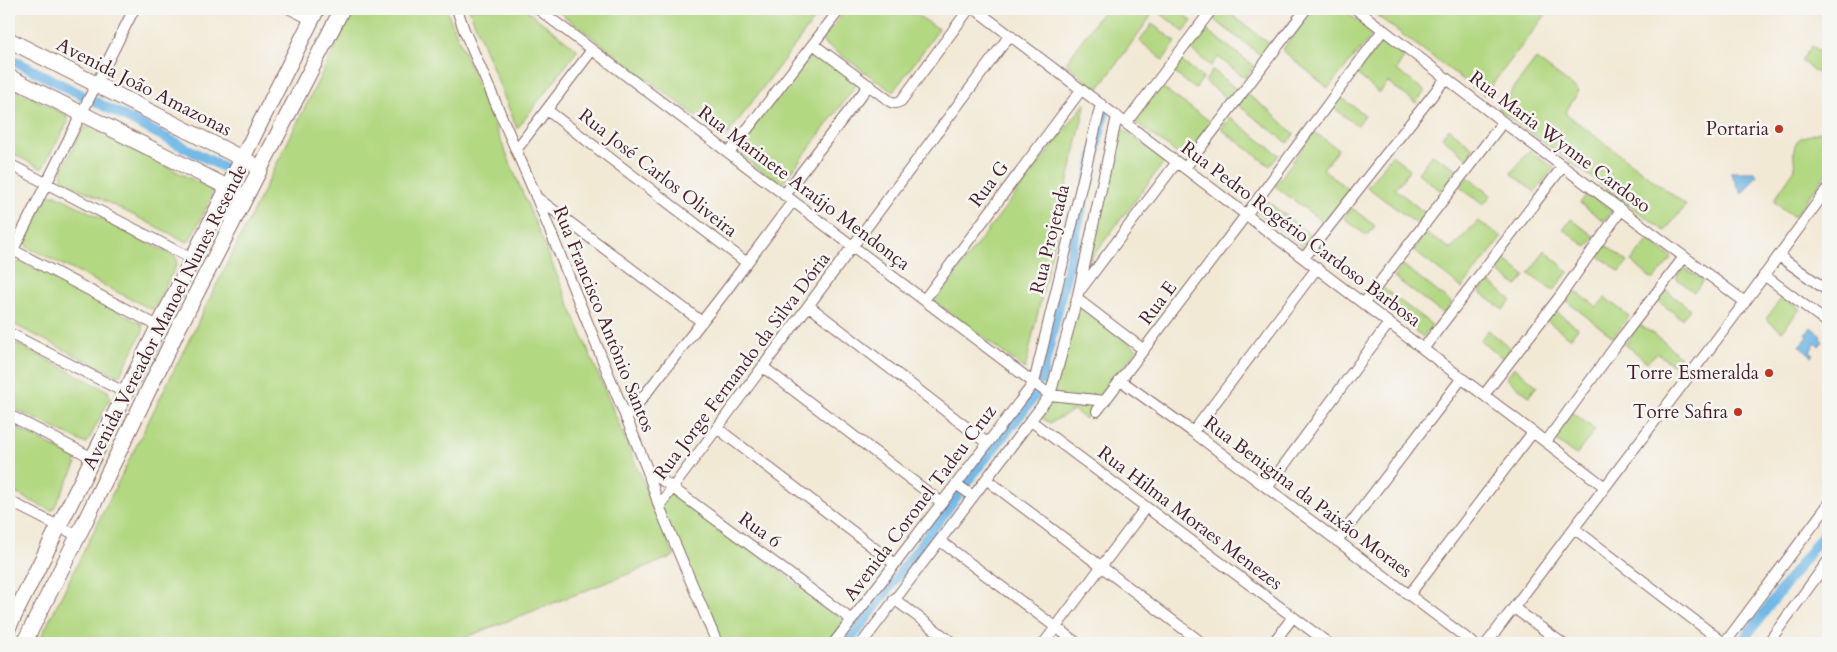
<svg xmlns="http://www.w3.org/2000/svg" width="1837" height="652" font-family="Cardo,serif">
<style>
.green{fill:#b3d882;stroke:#7e7c56}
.water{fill:#6fb8e7;stroke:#5c6c89}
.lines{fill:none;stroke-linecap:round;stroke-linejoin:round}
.canal{stroke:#6fb8e7;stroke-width:10}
.street-casing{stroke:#856666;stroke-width:12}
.secondary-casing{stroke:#856666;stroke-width:17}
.street{stroke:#fff;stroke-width:10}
.secondary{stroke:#fff;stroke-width:15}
.poi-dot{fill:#c8321e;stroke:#f6f6f2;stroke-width:2}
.labels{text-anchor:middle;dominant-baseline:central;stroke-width:5;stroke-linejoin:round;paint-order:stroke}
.street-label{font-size:19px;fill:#4a1f2b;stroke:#f6f6f2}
.poi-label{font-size:19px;fill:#4a1f2b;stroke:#f6f6f2;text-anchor:end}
</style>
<rect width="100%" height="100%" fill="#f6f6f2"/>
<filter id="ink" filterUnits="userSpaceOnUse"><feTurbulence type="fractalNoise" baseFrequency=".02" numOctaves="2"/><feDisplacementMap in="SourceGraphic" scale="10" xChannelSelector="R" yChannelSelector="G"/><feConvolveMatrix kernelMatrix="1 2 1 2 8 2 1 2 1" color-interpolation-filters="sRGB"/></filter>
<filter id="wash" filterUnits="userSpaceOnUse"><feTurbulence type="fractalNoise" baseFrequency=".0096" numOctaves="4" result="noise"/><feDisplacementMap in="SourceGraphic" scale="20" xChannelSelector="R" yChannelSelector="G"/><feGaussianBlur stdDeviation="1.12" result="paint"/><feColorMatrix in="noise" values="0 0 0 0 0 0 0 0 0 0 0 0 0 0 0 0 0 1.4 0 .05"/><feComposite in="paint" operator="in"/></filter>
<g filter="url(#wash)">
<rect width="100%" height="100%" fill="#f2e9d5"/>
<!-- green -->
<path class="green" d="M 354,9 L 446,9 L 674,556 L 451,643 L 38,643 Z
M 469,9 L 525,9 L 578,50 L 517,129 Z
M 555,9 L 822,9 L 725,138 Z
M 847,9 L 912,9 L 910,11 L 939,29 L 893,92 L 821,41 Z
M 1104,9 L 1156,9 L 1097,91 L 1066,63 Z
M 1164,9 L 1176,9 L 1192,21 L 1184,32 L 1160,13 Z
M 1220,9 L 1224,9 L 1270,44 L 1262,56 L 1212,18 Z
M 1314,9 L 1342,9 L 1374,33 L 1328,88 L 1282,50 Z
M 1368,9 L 1550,9 L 1484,95 Z
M 1152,24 L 1176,42 L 1163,60 L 1140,41 Z
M 1205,29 L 1254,66 L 1245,78 L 1218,57 L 1211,66 L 1189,48 Z
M 1384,39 L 1405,56 L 1396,70 L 1425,91 L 1416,103 L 1388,82 L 1379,93 L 1357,74 Z
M 1812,46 L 1828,58 L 1828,76 L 1825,79 L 1801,61 Z
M 815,51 L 857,84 L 781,186 L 734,150 Z
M 1536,59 L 1579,91 L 1565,113 L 1686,205 L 1665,231 L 1498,109 Z
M 1180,60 L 1203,78 L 1195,89 L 1172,71 Z
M 1213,70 L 1236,89 L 1228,99 L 1205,81 Z
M 9,86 L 66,115 L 68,122 L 43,167 L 41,168 L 9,152 Z
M 1161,87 L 1211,122 L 1184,159 L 1134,121 Z
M 1247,94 L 1272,113 L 1294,134 L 1288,143 L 1238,105 Z
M 1341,97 L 1365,115 L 1357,126 L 1333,107 Z
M 1086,102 L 1025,369 L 934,301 Z
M 1230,117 L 1279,155 L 1270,166 L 1221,129 Z
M 1828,126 L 1828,171 L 1794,217 L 1775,203 L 1775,198 L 1795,169 C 1789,125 1807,144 1828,126 Z
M 86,127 L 91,128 L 211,189 L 212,197 L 189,241 L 187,242 L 63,180 L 61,172 L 82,130 Z
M 1120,127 L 1165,161 L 1089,261 Z
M 1449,128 L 1473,148 L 1467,158 L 1442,137 Z
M 1314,132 L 1338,149 L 1323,169 L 1349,190 L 1324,223 L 1275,186 Z
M 1530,150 L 1554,168 L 1535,192 L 1511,173 Z
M 1432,154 L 1457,169 L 1441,191 L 1418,173 Z
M 1392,155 L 1410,169 L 1395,189 L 1425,213 L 1417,224 L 1367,187 Z
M 1468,177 L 1491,195 L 1483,205 L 1460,187 Z
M 1588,193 L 1612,211 L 1604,221 L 1580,203 Z
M 50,195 L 56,195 L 176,257 L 177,264 L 154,308 L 151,309 L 27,247 L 25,240 L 46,197 Z
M 1263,198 L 1312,236 L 1303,247 L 1254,209 Z
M 1352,208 L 1375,226 L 1367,236 L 1344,218 Z
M 1571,219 L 1595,237 L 1587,247 L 1563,229 Z
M 1478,221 L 1502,237 L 1462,288 L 1413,250 L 1425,233 L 1451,249 Z
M 1649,240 L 1672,258 L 1653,280 L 1631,261 Z
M 1604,244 L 1628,262 L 1620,272 L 1596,254 Z
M 1545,250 L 1568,272 L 1553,291 L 1529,274 Z
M 1502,257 L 1525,276 L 1517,286 L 1493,268 Z
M 17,262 L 22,262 L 142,324 L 143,331 L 120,375 L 117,376 L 9,322 L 9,271 L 12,264 Z
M 1403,265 L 1452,303 L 1443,314 L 1394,277 Z
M 1684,267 L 1703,281 L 1694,292 L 1676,278 Z
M 1488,281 L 1511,300 L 1503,310 L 1480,292 Z
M 1383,288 L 1432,325 L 1423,337 L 1374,299 Z
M 1573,289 L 1597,307 L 1605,298 L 1629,316 L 1613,337 L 1565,300 Z
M 1666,290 L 1690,309 L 1682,319 L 1658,301 Z
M 1783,296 L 1800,309 L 1782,331 L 1766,319 Z
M 1079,306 L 1137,349 L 1085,419 L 1074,410 L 1050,423 L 1039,416 Z
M 1554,310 L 1578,328 L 1570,338 L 1546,320 Z
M 1640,325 L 1666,343 L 1682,359 L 1683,372 L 1657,353 L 1647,362 L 1625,344 Z
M 1488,330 L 1512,349 L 1504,359 L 1480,341 Z
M 9,340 L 108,391 L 110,398 L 87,443 L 84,443 L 9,406 Z
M 1514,367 L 1537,386 L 1529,396 L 1506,378 Z
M 1572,412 L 1595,430 L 1576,455 L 1553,439 Z
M 9,424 L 75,458 L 76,465 L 53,510 L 50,510 L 9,490 Z
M 673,488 L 844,621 L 828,643 L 717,643 L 659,506 Z"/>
<!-- water -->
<path class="water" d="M 1730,172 L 1754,172 L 1757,175 L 1742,194 Z
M 1811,327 L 1821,336 L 1820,338 L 1823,341 L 1819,346 L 1816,343 L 1810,351 L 1814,354 L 1812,356 L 1800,346 L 1808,337 L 1806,335 Z"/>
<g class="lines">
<!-- canal -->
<path class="canal" d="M 9,58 L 82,95
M 96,102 L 225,168
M 1041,381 L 1104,114
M 967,482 L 1035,396
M 848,643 L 957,496
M 1741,643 L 1828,528"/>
</g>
</g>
<g filter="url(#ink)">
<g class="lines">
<defs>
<path id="street" d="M 290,9 L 312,20
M 457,9 L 464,30 L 536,196 L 647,469 L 659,506 L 717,643
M 538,9 L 1050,395
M 975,9 L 1605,487
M 1356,9 L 1503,122 L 1745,302
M 813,44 L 891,102 L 896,103 L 901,101 L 969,9
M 547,110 L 747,263
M 1126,123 L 1212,9
M 516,150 L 592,50
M 729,153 L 840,9
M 9,164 L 192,259
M 1185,168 L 1306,9
M 784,195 L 869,85
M 536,197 L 702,322
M 9,248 L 158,326
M 1779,256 L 1828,291
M 9,258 L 134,9
M 1304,258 L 1446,78
M 1764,275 L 1828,323
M 1081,289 L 1177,162
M 1077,299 L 1144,350
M 924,300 L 1081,90
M 1364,303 L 1503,122
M 809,306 L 987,443
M 9,333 L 124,392
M 1423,349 L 1563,166
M 763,367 L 942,503
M 1120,380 L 1193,432 L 1473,643
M 1050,395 L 1105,401
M 1484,395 L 1561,295 L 1621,210
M 1097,411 L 1246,215 L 1383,30
M 9,415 L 93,458
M 626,419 L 725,292 L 793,201
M 1031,421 L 1328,643
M 717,428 L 895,564
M 1193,432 L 1317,268
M 1546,442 L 1617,344 L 1684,257
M 647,469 L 852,620
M 986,479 L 1202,643
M 956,484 L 973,496
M 1267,488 L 1389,323
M 9,501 L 78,536
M 659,506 L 1010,35
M 1575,529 L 1724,643
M 940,541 L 1077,643
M 1337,541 L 1462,378
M 1409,595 L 1533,432
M 894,599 L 953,643
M 1514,608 L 1562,643
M 834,643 L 1034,383 L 1101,104
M 862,643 L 1050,395 L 1077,299 L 1117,116
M 1044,643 L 1146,507
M 1273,643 L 1293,617
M 1487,643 L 1745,302 L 1828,188
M 1725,643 L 1828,505
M 1768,643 L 1828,561"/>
<path id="secondary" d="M 9,40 L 251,163
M 9,77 L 235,191
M 9,626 L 317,9
M 24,643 L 78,536 L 179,327 L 342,9"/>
</defs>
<!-- street casing -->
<use href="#street" class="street-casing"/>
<!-- secondary casing -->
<use href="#secondary" class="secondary-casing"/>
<!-- street -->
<use href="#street" class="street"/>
<!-- secondary -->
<use href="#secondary" class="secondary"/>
</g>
</g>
<!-- markers -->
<g class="poi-dot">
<circle cx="1779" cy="129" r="5"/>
<circle cx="1769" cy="373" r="5"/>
<circle cx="1738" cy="412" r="5"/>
</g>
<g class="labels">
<!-- street labels -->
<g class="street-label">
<text transform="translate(144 87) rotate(27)">Avenida João Amazonas</text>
<text transform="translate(1560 142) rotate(37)">Rua Maria Wynne Cardoso</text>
<text transform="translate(658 173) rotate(38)">Rua José Carlos Oliveira</text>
<text transform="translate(989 184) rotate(-53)">Rua G</text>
<text transform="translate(804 188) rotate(37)">Rua Marinete Araújo Mendonça</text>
<text transform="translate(1301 234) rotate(37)">Rua Pedro Rogério Cardoso Barbosa</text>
<text transform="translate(1050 239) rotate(-76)">Rua Projetada</text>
<text transform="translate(1158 303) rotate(-53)">Rua E</text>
<text transform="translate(165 317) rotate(-63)">Avenida Vereador Manoel Nunes Resende</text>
<text transform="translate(604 319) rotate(68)">Rua Francisco Antônio Santos</text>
<text transform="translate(742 366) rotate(-53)">Rua Jorge Fernando da Silva Dória</text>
<text transform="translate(1308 497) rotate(37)">Rua Benigina da Paixão Moraes</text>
<text transform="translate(920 503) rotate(-53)">Avenida Coronel Tadeu Cruz</text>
<text transform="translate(1190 518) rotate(37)">Rua Hilma Moraes Menezes</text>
<text transform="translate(760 530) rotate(36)">Rua 6</text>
</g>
<!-- poi labels -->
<g class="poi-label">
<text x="1769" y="129">Portaria</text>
<text x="1759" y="373">Torre Esmeralda</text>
<text x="1728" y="412">Torre Safira</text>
</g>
</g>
<!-- margin -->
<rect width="1837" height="652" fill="none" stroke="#f6f6f2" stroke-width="30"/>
</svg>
